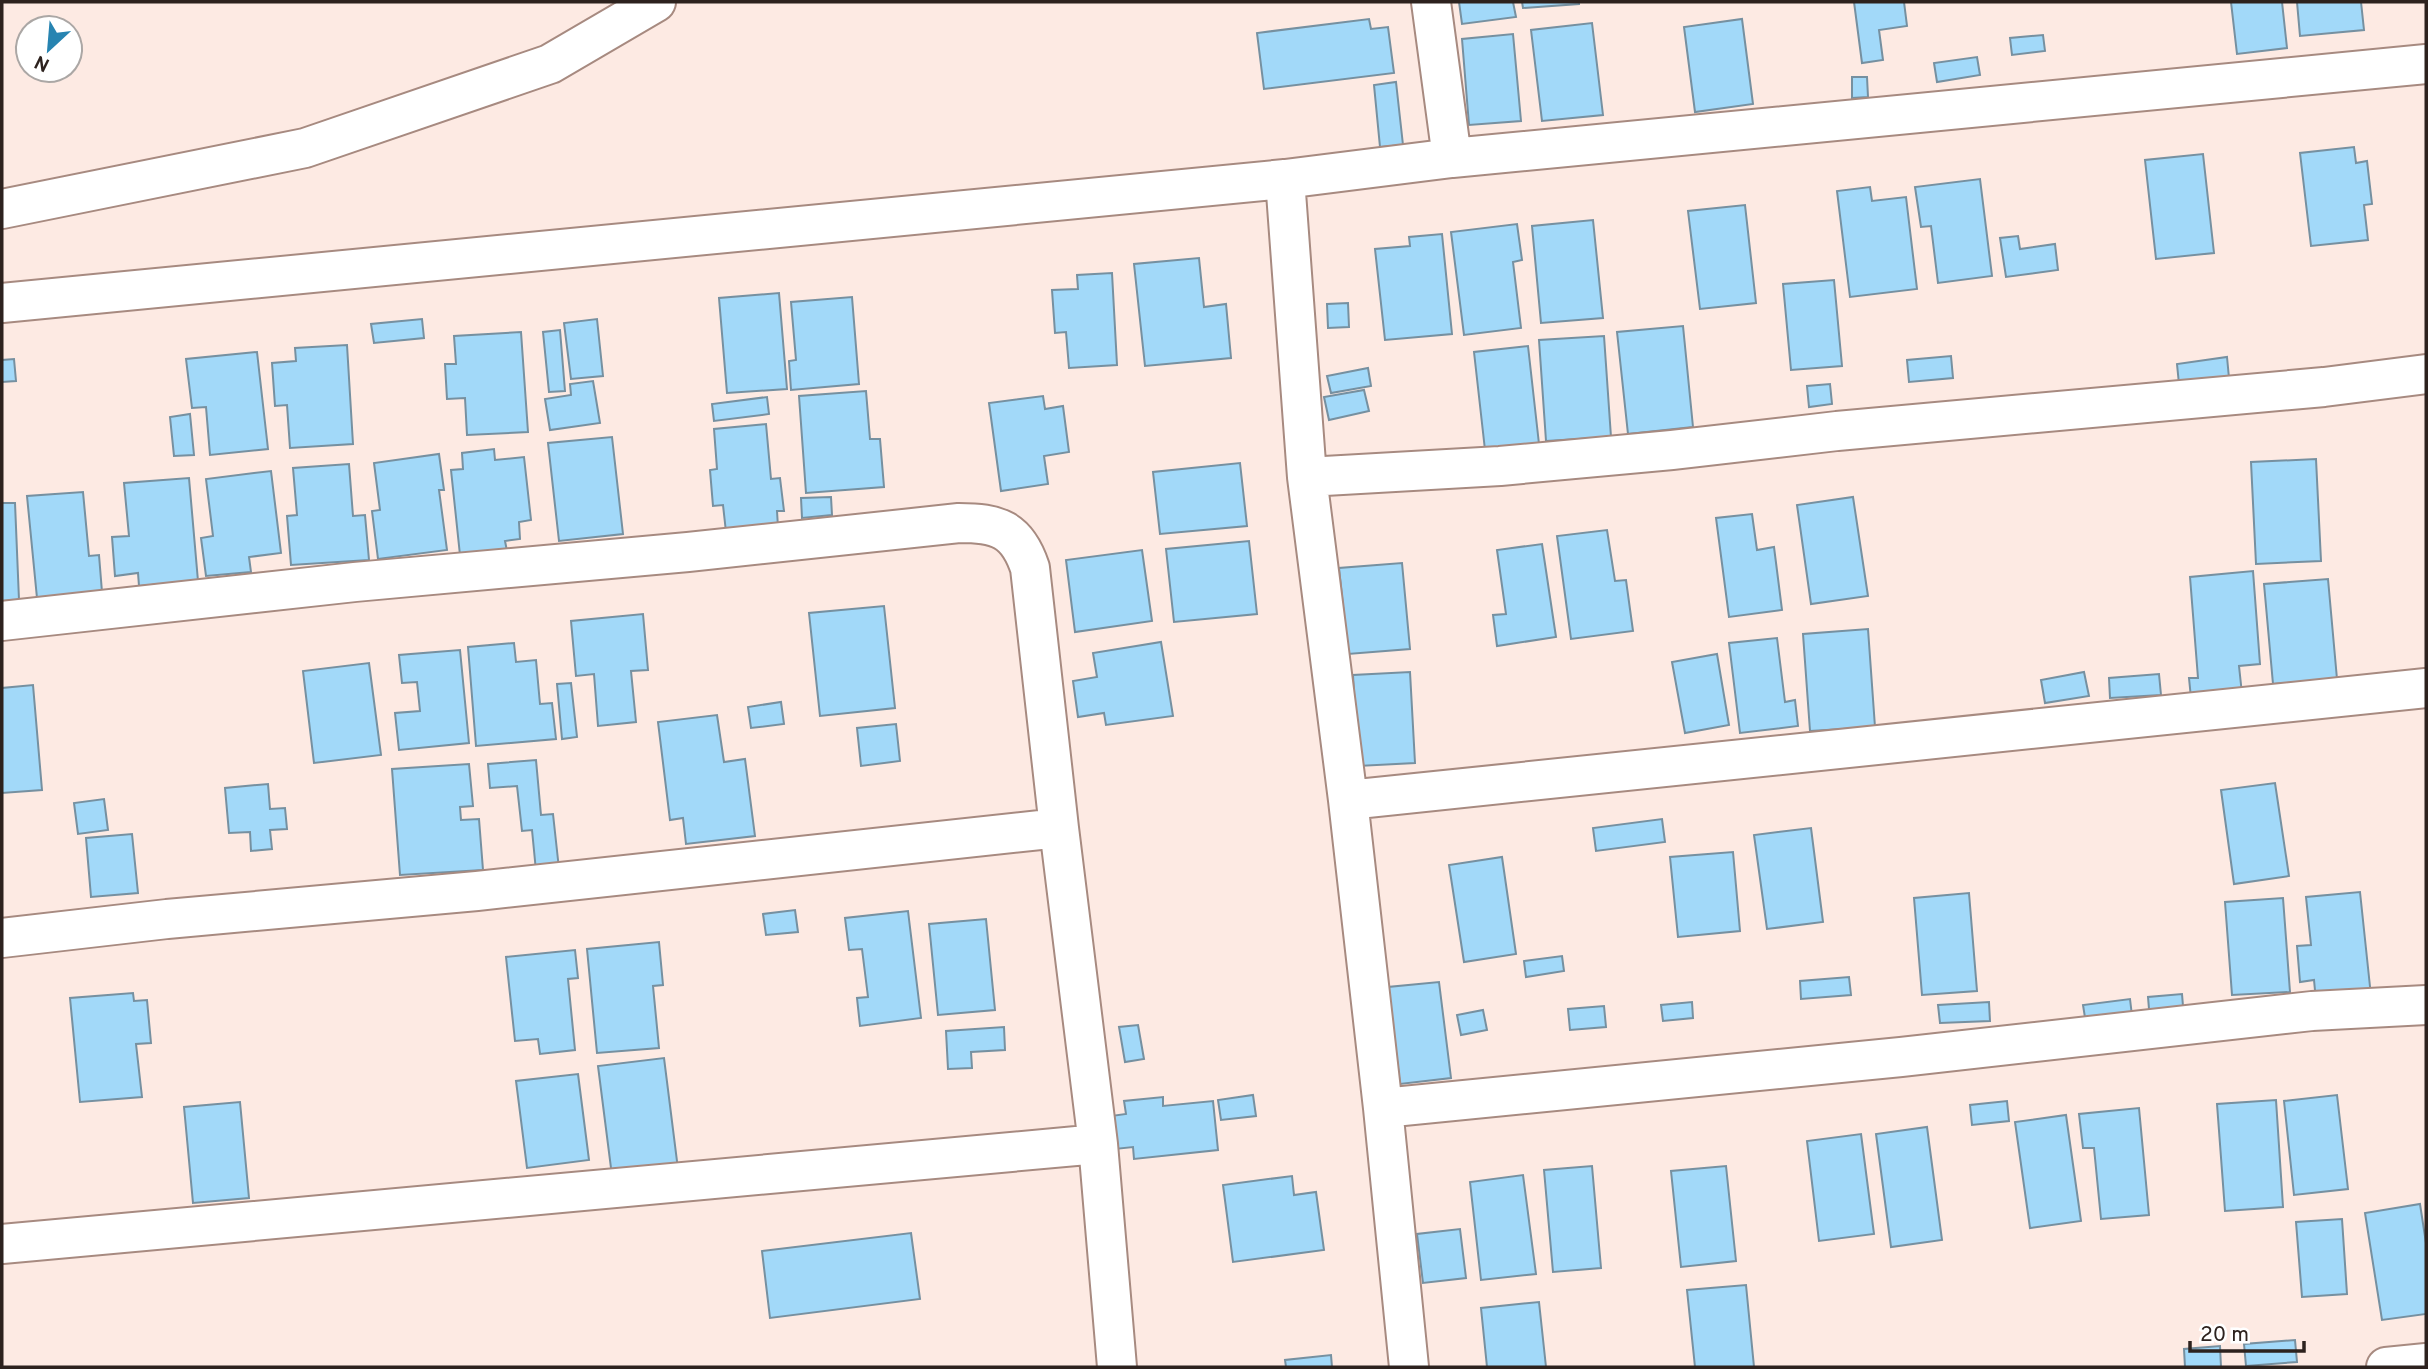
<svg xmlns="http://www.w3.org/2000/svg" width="2428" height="1369" font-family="Overpass,sans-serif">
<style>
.building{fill:#a2d9f9;stroke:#7690a0;stroke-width:2}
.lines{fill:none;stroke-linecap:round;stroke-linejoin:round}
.minor-casing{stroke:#a78a80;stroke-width:42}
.minor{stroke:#fff;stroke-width:38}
</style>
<rect width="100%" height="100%" fill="#fdeae3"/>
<!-- building -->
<path class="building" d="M 1459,2 L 1513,2 L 1516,17 L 1462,24 Z
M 1522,2 L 1579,2 L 1579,4 L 1523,8 Z
M 1854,2 L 1904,2 L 1907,26 L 1879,30 L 1883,60 L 1862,63 Z
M 2231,2 L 2282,2 L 2287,48 L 2237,54 Z
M 2297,2 L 2361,2 L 2364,30 L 2300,36 Z
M 1369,19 L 1371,29 L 1388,27 L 1394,73 L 1264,89 L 1257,33 Z
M 1742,19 L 1753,104 L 1695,112 L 1684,27 Z
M 1592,23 L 1603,115 L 1542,121 L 1531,30 Z
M 1513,34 L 1521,121 L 1469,125 L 1462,39 Z
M 2043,35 L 2045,51 L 2012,55 L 2010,38 Z
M 1977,57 L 1980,75 L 1937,82 L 1934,63 Z
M 1852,77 L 1867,77 L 1868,97 L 1852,98 Z
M 1396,82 L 1403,145 L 1380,147 L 1374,85 Z
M 2354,147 L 2356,163 L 2367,161 L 2372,204 L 2364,205 L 2368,240 L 2311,246 L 2300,153 Z
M 2203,154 L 2214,253 L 2156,259 L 2145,160 Z
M 1980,179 L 1992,276 L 1938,283 L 1931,226 L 1921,227 L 1915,187 Z
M 1870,187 L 1872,201 L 1906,197 L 1917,289 L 1850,297 L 1837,191 Z
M 1745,205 L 1756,303 L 1700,309 L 1688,211 Z
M 1593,220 L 1603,318 L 1541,323 L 1532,226 Z
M 1517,224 L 1522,260 L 1513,262 L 1521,328 L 1464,335 L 1451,232 Z
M 1442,234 L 1452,334 L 1385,340 L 1375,249 L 1410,246 L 1409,237 Z
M 2018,236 L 2020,249 L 2055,244 L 2058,270 L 2006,277 L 2000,238 Z
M 1199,258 L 1204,307 L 1226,304 L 1231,358 L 1145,366 L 1134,264 Z
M 1112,273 L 1117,365 L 1069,368 L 1066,332 L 1055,333 L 1052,290 L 1078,289 L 1077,275 Z
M 1834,280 L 1842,366 L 1791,370 L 1783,284 Z
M 779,293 L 787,389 L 727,393 L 719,298 Z
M 852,297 L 859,384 L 791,390 L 789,361 L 796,360 L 791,302 Z
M 1348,303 L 1349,327 L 1328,328 L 1327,304 Z
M 422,319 L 424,338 L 374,343 L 371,324 Z
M 597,319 L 603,376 L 571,379 L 564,323 Z
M 1683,326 L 1693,427 L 1628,434 L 1617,332 Z
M 560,330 L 565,391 L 549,392 L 543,332 Z
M 521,332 L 528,432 L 467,435 L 465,398 L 447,399 L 445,364 L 456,364 L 454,336 Z
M 1604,336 L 1611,437 L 1546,441 L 1539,340 Z
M 347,345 L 353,444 L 290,448 L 287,405 L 275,406 L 272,363 L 296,361 L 295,348 Z
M 1528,346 L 1539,444 L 1485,450 L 1474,352 Z
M 257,352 L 268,449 L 210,455 L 206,407 L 192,408 L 186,359 Z
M 1951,356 L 1953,378 L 1909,382 L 1907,360 Z
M 2227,357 L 2229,378 L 2179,384 L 2177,364 Z
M 14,359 L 16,381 L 2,382 L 2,360 Z
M 1368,368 L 1371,386 L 1331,393 L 1327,376 Z
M 593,381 L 600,423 L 550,430 L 545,399 L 571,395 L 570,384 Z
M 1830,384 L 1832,404 L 1809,407 L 1807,386 Z
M 1364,390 L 1369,411 L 1329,420 L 1324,397 Z
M 866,391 L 870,439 L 880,439 L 884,487 L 806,493 L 799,396 Z
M 1043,396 L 1045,409 L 1063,406 L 1069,452 L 1044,456 L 1048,484 L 1001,491 L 989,403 Z
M 767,397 L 769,414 L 714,421 L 712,404 Z
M 190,414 L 194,455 L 174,456 L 170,417 Z
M 766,424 L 771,479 L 780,478 L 784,511 L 777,511 L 778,527 L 726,532 L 723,505 L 713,506 L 710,470 L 717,469 L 714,429 Z
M 612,437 L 623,534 L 559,541 L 548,443 Z
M 494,449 L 495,460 L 524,457 L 531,520 L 519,522 L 520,539 L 505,541 L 507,551 L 460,555 L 451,470 L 463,469 L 462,453 Z
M 439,454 L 444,490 L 439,490 L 447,550 L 378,559 L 372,511 L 380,510 L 374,463 Z
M 2316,459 L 2321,561 L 2256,564 L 2251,462 Z
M 1240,463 L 1247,526 L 1160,534 L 1153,472 Z
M 349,464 L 353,516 L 365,515 L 369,560 L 291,565 L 287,516 L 297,515 L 293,468 Z
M 271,471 L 281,553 L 249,557 L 251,572 L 206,576 L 201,538 L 213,536 L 206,479 Z
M 189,478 L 198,581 L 139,586 L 138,573 L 115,576 L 112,537 L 129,536 L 124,483 Z
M 83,492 L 89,556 L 99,555 L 102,592 L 37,598 L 27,496 Z
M 831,497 L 832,515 L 802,518 L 801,498 Z
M 1853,497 L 1868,596 L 1811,604 L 1797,505 Z
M 2,503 L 15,503 L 19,600 L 2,601 Z
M 1752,514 L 1757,550 L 1774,547 L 1782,610 L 1729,617 L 1716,518 Z
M 1607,530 L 1615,581 L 1626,580 L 1633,631 L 1571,639 L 1557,536 Z
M 1249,541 L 1257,614 L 1174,622 L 1166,549 Z
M 1542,544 L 1556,637 L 1497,646 L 1493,615 L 1506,614 L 1497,550 Z
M 1142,550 L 1152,621 L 1075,632 L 1066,560 Z
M 1402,563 L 1410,649 L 1348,654 L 1339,568 Z
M 2253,571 L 2260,664 L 2239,666 L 2242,694 L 2191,698 L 2189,678 L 2198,678 L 2190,577 Z
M 2328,579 L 2337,679 L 2273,684 L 2264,584 Z
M 884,606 L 895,708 L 820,716 L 809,613 Z
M 643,614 L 648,670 L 631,671 L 636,722 L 598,726 L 594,674 L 576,676 L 571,621 Z
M 1868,629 L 1875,727 L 1810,731 L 1803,634 Z
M 1777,638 L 1785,702 L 1795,700 L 1798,726 L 1740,733 L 1729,643 Z
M 1161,642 L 1173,716 L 1106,725 L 1104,713 L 1078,717 L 1073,681 L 1097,677 L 1093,653 Z
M 514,643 L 516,662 L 536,660 L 540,704 L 552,703 L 556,739 L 476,746 L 468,647 Z
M 460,650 L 469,743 L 399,750 L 395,713 L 420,711 L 417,682 L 402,683 L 399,655 Z
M 1717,654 L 1729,725 L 1685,733 L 1672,662 Z
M 369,663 L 381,755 L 314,763 L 303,671 Z
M 1410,672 L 1415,763 L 1358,766 L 1353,675 Z
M 2084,672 L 2089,696 L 2045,703 L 2041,680 Z
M 2159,674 L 2161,695 L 2110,698 L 2109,678 Z
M 571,683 L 577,737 L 562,739 L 557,684 Z
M 33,685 L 42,790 L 2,793 L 2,688 Z
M 781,702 L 784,724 L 751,728 L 748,707 Z
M 717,715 L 724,762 L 745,759 L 755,836 L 686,844 L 683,818 L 670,820 L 658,722 Z
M 896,724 L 900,761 L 861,766 L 857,728 Z
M 536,760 L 541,815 L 553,814 L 559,869 L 536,871 L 532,830 L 522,831 L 517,786 L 490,788 L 488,764 Z
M 469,764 L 473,806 L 460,807 L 461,820 L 479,819 L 483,870 L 400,875 L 392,769 Z
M 2275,783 L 2289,876 L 2234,884 L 2221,790 Z
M 268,784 L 270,809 L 285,808 L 287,829 L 270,830 L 272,849 L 251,851 L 250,832 L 229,833 L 225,788 Z
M 104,799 L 108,830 L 78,834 L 74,803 Z
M 1662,819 L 1665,842 L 1596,851 L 1593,828 Z
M 1811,828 L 1823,922 L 1767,929 L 1754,835 Z
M 132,834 L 138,893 L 91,897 L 86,838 Z
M 1733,852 L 1740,931 L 1678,937 L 1670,857 Z
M 1502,857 L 1516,954 L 1464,962 L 1449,865 Z
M 2360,892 L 2371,996 L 2316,1001 L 2314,980 L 2300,982 L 2297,946 L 2311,945 L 2306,897 Z
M 1969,893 L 1977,991 L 1922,995 L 1914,898 Z
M 2283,898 L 2290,992 L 2232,995 L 2225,902 Z
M 795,910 L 798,932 L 766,935 L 763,914 Z
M 908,911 L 921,1018 L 860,1026 L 857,998 L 868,997 L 862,949 L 849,950 L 845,918 Z
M 986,919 L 995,1010 L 938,1015 L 929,924 Z
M 659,942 L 663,985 L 653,986 L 659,1048 L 597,1053 L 587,949 Z
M 575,950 L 578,978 L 568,979 L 575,1050 L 540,1054 L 538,1039 L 515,1041 L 506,957 Z
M 1562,956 L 1564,971 L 1526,977 L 1524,961 Z
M 1849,977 L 1851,995 L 1801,999 L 1800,981 Z
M 1439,982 L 1451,1078 L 1400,1084 L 1388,987 Z
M 133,993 L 134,1001 L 147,1000 L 151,1043 L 136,1044 L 142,1097 L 80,1102 L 70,998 Z
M 2182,994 L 2184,1018 L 2150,1021 L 2148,997 Z
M 2130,999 L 2133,1024 L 2087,1030 L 2083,1005 Z
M 1692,1002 L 1693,1018 L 1663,1021 L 1661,1005 Z
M 1989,1002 L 1990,1021 L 1940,1023 L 1938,1005 Z
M 1604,1006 L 1606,1027 L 1570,1030 L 1568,1009 Z
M 1483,1010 L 1487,1030 L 1461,1035 L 1457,1015 Z
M 1138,1025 L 1144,1059 L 1125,1062 L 1119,1027 Z
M 1004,1027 L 1005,1050 L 971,1052 L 972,1068 L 948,1069 L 946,1031 Z
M 664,1058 L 678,1169 L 612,1176 L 598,1066 Z
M 578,1074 L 589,1160 L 527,1168 L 516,1081 Z
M 1253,1095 L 1256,1116 L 1221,1120 L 1218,1100 Z
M 2337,1095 L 2348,1189 L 2294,1195 L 2284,1101 Z
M 1163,1097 L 1163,1106 L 1213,1101 L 1218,1150 L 1134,1159 L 1133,1147 L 1115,1149 L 1111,1116 L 1126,1114 L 1124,1101 Z
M 2276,1100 L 2283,1207 L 2225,1211 L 2217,1104 Z
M 2007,1101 L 2009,1121 L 1972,1125 L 1970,1105 Z
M 240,1102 L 249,1198 L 193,1203 L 184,1107 Z
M 2139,1108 L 2149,1215 L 2101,1219 L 2094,1148 L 2083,1148 L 2079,1114 Z
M 2066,1115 L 2081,1221 L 2030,1228 L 2015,1122 Z
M 1927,1127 L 1942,1240 L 1891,1247 L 1876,1134 Z
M 1861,1134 L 1874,1234 L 1819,1241 L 1807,1141 Z
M 1592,1166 L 1601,1268 L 1553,1272 L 1544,1170 Z
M 1726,1166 L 1736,1261 L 1681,1267 L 1671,1171 Z
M 1523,1175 L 1536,1274 L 1481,1280 L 1470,1182 Z
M 1292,1176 L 1294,1195 L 1316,1192 L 1324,1250 L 1233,1262 L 1223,1185 Z
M 2420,1204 L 2426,1243 L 2426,1314 L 2382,1320 L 2365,1213 Z
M 2342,1219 L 2347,1294 L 2302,1297 L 2296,1222 Z
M 1460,1229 L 1466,1278 L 1423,1283 L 1417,1234 Z
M 911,1233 L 920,1299 L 770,1318 L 762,1251 Z
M 1746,1285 L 1754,1367 L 1695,1367 L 1687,1290 Z
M 1539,1302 L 1546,1367 L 1487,1367 L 1481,1308 Z
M 2295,1340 L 2297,1362 L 2246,1366 L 2244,1344 Z
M 2220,1346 L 2221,1367 L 2185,1367 L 2184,1349 Z
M 1331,1355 L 1332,1367 L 1286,1367 L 1285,1360 Z"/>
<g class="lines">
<defs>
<path id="minor" d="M 1431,2 L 1452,158
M 1285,179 L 1307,477 L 1348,800 L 1383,1108 L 1409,1367
M 2,209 L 305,148 L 550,64 L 656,2
M 2,303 L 1285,179 L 1452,158 L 2426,64
M 1307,477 L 1500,466 L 1672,450 L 1837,431 L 2324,387 L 2426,374
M 2,621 L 355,582 L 688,552 L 959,523 C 998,523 1017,529 1030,568 L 1059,828
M 1348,800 L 2426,688
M 2,938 L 167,919 L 477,891 L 1059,828 L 1098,1144 L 1117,1367
M 1383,1108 L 1901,1057 L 2312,1011 L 2426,1005
M 2,1244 L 1098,1144
M 2386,1367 L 2426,1363"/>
</defs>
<!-- minor casing -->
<use href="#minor" class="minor-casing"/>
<!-- minor -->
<use href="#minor" class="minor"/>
</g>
<!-- border -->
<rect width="2428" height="1369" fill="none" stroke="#2d221e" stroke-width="7"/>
<!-- north arrow -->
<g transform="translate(49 49) rotate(206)"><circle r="33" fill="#ffffff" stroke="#aba7a5" stroke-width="2"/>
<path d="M0-5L12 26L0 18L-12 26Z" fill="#2784b1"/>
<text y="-10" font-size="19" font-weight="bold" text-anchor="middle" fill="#2d221e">N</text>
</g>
<!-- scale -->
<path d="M2190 1341v10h114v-10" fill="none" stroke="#2d221e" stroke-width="3.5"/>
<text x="2200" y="1341" font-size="21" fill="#2d221e" stroke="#ffffff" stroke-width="5" paint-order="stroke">20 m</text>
</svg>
